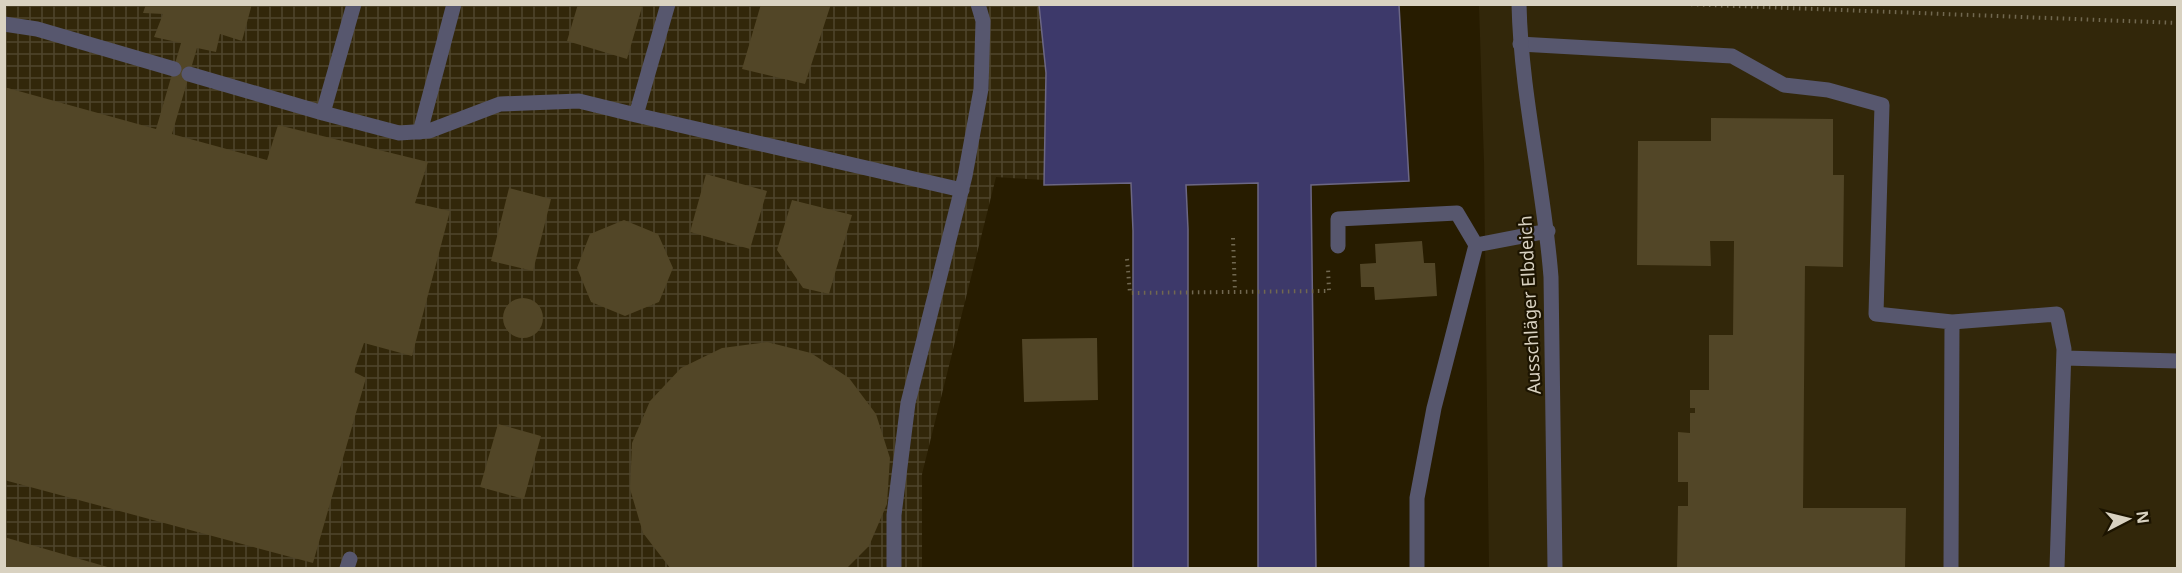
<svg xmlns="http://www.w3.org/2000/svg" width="2182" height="573" font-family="'Noto Sans',sans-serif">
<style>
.built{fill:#32270a}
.industrial{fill:url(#industrial-grid)}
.water{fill:#3d396a;stroke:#6c6784;stroke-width:1.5}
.building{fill:#524627}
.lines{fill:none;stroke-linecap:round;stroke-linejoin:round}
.path{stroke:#716850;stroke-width:4;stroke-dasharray:1.5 4.5;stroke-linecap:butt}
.service{stroke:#57576e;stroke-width:15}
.minor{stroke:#57576e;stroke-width:15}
.labels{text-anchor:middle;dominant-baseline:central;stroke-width:4.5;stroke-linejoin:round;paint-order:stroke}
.street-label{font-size:18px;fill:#d9d2c1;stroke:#1c1400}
</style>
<defs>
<pattern id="industrial-grid" width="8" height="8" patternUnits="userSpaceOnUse" patternTransform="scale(1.5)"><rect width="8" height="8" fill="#32270a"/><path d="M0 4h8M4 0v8" fill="none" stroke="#4f452c"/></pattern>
</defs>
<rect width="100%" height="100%" fill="#271c00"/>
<!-- built -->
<path class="built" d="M 1479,5 L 2177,5 L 2177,568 L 1489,568 L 1484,162 Z"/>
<!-- industrial -->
<path class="industrial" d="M 4,5 L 1039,5 L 1046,73 L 1044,180 L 996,177 L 922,474 L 922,568 L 5,568 Z"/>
<!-- water -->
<path class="water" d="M 1039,5 L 1399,5 L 1409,181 L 1311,185 L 1316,568 L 1258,568 L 1258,183 L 1186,185 L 1188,229 L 1188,568 L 1133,568 L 1133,231 L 1131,183 L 1044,185 L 1046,73 Z"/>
<!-- building -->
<path class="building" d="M 146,4 L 252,4 L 242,41 L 220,34 L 216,52 L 197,48 L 172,134 L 267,160 L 278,125 L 428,162 L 415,203 L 450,211 L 412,356 L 364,343 L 354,372 L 366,378 L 313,563 L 4,480 L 4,87 L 156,129 L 181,43 L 154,37 L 163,14 L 143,13 Z
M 578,4 L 643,4 L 627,59 L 567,41 Z
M 761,4 L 831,4 L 805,84 L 742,69 Z
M 1711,118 L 1833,119 L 1833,175 L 1844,175 L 1843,267 L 1805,266 L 1803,508 L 1906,508 L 1905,568 L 1677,568 L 1678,506 L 1688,506 L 1688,482 L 1678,482 L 1678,432 L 1690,433 L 1690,413 L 1695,413 L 1695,408 L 1690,408 L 1690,390 L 1709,390 L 1709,335 L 1733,335 L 1734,241 L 1710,241 L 1711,266 L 1637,265 L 1638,141 L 1711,141 Z
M 706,174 L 767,191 L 750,249 L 690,232 Z
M 509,188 L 551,199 L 533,271 L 491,261 Z
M 792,200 L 852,215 L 829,294 L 803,288 L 777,250 Z
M 624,220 L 658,234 L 673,268 L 659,302 L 625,316 L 591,302 L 577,268 L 590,234 Z
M 1422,241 L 1424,263 L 1435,263 L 1437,296 L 1375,300 L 1374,287 L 1361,287 L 1360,264 L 1376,263 L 1375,244 Z
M503 318a20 20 0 1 1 40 0a20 20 0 1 1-40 0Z
M 1097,338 L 1098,400 L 1024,402 L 1022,339 Z
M 767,342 L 811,353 L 849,378 L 876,414 L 890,458 L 887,504 L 869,546 L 847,568 L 670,568 L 643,533 L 630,489 L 632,443 L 650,401 L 681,368 L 722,348 Z
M 498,424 L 541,436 L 524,499 L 480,487 Z
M 4,537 L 111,568 L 4,568 Z"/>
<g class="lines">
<!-- path -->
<path class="path" d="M 1685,4 L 2178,23
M 1233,238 L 1235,292
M 1127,259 L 1130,293 L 1329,291 L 1328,268"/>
<!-- service -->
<path class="service" d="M 668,4 L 636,115 L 962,190
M 4,24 L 37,29 L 174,69
M 1520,44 L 1732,56 L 1784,85 L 1828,90 L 1882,105 L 1876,314 L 1952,322 L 2057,314 L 2064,349 L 2057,568
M 189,74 L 323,113 L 354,4
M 323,113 L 399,133 L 429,131 L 500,104 L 579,101 L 636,115
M 420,132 L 454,4
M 1338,246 L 1338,219 L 1457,213 L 1476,245
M 2064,358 L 2178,361
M 347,568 L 350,559
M 894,568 L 894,515 L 908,403 L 965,176 L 981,89 L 983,21 L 978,4
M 1417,568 L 1417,498 L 1434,408 L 1476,245 L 1548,231
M 1951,568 L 1952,322"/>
<!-- minor -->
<path class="minor" d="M 1519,4 C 1521,96 1544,186 1551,277 L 1555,568"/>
</g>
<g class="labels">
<!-- street labels -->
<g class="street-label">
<text transform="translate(1529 305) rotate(-93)">Ausschläger Elbdeich</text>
</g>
</g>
<!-- border -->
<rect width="2182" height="573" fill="none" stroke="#d9d2c1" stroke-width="12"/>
<!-- north arrow -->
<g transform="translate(2128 519) rotate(83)" stroke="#1c1400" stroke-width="4.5" paint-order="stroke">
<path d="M0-4.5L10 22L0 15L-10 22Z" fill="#d9d2c1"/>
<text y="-9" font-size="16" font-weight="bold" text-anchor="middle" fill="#d9d2c1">N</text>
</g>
</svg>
